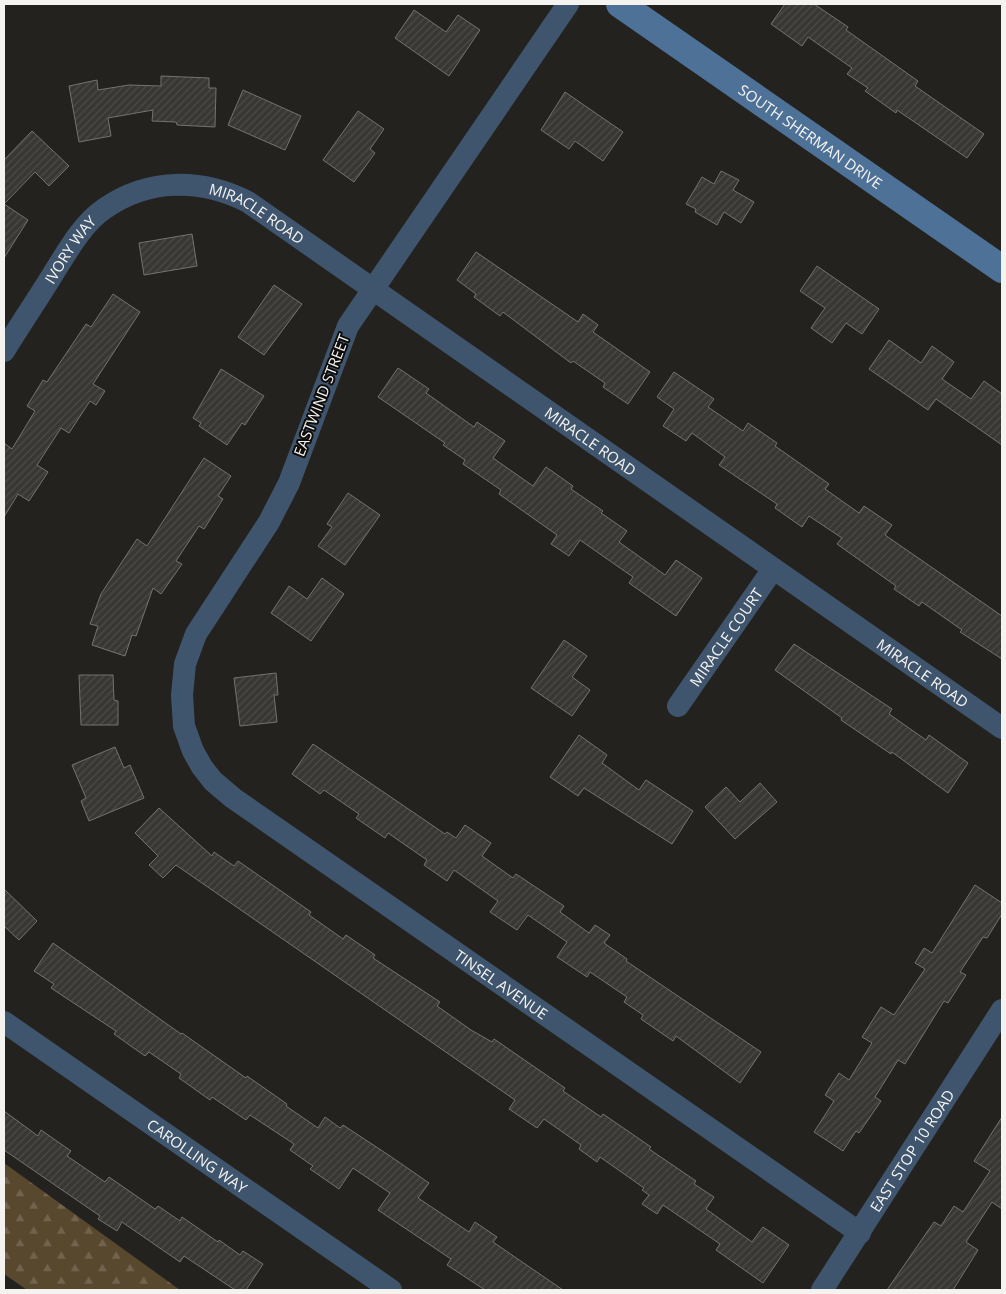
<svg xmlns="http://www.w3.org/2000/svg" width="1006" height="1294" font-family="'Open Sans',sans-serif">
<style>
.forest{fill:url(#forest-firs)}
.building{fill:url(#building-hatch);stroke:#75736f}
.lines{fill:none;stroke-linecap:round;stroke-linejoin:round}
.street{stroke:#3f556d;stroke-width:22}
.secondary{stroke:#4e7297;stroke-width:28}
.labels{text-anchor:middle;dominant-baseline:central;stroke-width:4;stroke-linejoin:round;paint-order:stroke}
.street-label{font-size:15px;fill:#f4f3f0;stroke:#0d0c0a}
</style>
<defs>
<pattern id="forest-firs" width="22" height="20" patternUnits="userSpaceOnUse" patternTransform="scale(1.25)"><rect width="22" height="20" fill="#58482e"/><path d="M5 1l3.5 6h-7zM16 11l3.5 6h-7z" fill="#71634d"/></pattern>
<pattern id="building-hatch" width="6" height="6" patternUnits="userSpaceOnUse" patternTransform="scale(1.25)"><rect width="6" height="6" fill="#393733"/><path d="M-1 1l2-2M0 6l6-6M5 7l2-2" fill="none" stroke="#4c4b47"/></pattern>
</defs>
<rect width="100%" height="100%" fill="#24221f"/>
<!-- forest -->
<path class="forest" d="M 4,1163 L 180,1290 L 27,1290 L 4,1274 Z"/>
<!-- building -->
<path class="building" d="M 785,4 L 814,4 L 848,27 L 846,30 L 918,81 L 915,86 L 984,134 L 967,158 L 897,110 L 896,113 L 865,91 L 868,88 L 847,74 L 852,68 L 808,37 L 802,46 L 771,24 Z
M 414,10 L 446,32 L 458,15 L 480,30 L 449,76 L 395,38 Z
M 161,76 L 209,78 L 209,88 L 216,88 L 215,127 L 177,125 L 176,122 L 152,121 L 153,110 L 108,118 L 111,136 L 79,142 L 69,86 L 97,80 L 98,90 L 129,85 L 161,86 Z
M 243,90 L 301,116 L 285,150 L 228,125 Z
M 565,92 L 623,132 L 603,161 L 575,141 L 569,149 L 541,130 Z
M 358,111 L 384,129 L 370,149 L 375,153 L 354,182 L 323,160 Z
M 32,131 L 69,166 L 49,186 L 35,172 L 4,204 L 4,160 Z
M 721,171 L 739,180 L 733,190 L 754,202 L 741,223 L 724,212 L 717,225 L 695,212 L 696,209 L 686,204 L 702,177 L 714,184 Z
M 4,204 L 28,220 L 4,258 Z
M 192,234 L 197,266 L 144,275 L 139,243 Z
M 476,252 L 578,322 L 583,314 L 598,325 L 593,332 L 650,372 L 628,404 L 603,387 L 605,383 L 573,361 L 571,363 L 503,312 L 500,316 L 474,297 L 476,294 L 457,280 Z
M 817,266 L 879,309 L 862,334 L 846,323 L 832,343 L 811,328 L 825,308 L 800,291 Z
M 274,285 L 302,304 L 264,355 L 238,337 Z
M 113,294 L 140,312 L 93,384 L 105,391 L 96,405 L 90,401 L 69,433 L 61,428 L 37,465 L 48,472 L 29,501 L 18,494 L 4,517 L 4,443 L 12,449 L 35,411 L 27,406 L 43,380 L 47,382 L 86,324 L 91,327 Z
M 889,340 L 921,363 L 932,346 L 954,362 L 942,379 L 971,399 L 984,381 L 1002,394 L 1002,445 L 936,399 L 928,410 L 869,369 Z
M 398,368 L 429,389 L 426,393 L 474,427 L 477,422 L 505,441 L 493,458 L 533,486 L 546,467 L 573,486 L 571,489 L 603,511 L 601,513 L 627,531 L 619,542 L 665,575 L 676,560 L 702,578 L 676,616 L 629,583 L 633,577 L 580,540 L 569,556 L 551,544 L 557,535 L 499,494 L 501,490 L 463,464 L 465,460 L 443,445 L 445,443 L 378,397 Z
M 221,369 L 264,396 L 245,425 L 242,423 L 227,445 L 199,426 L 201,423 L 193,418 Z
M 674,372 L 714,399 L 708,407 L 743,431 L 748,423 L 777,443 L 775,446 L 829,484 L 825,489 L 859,513 L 864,506 L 892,525 L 885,535 L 1002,616 L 1002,659 L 960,632 L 962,630 L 922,602 L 919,606 L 894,589 L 896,586 L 837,544 L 842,538 L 809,516 L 802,527 L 775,508 L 777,504 L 719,465 L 725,457 L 692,433 L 686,441 L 663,426 L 674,409 L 657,397 Z
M 204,458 L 231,476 L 218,496 L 223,499 L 204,529 L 199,526 L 176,561 L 182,564 L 161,594 L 153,588 L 136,636 L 132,635 L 125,656 L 92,645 L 98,626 L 90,624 L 101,594 L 137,539 L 147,546 Z
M 348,493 L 380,515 L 345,565 L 318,546 L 332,527 L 327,524 Z
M 322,578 L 344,594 L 311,641 L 271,613 L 289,586 L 307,599 Z
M 564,640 L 587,656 L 572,677 L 590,690 L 572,716 L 531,688 Z
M 794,644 L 892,709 L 889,714 L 926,740 L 929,735 L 968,763 L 948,793 L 892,752 L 891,754 L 841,720 L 842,718 L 775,670 Z
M 276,673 L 278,695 L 274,695 L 277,722 L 240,726 L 234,678 Z
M 79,675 L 113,675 L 114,700 L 118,701 L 118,725 L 81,725 Z
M 579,735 L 607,755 L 602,763 L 639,790 L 646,780 L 693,811 L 672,844 L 584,788 L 578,796 L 550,777 Z
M 313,744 L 445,834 L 447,832 L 456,838 L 465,825 L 491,843 L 482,856 L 513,878 L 516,874 L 564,906 L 560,912 L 589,933 L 595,925 L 610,935 L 604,943 L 627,959 L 626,961 L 761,1052 L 740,1083 L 676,1036 L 673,1041 L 641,1019 L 643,1015 L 624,1002 L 627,997 L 590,972 L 587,977 L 557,957 L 567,942 L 528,915 L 517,930 L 490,912 L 498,901 L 454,870 L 447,881 L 424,865 L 427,860 L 388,833 L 385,838 L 356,818 L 359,814 L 324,790 L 320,794 L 292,774 Z
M 115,747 L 124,768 L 130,765 L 144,798 L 89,821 L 81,801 L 86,798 L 72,765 Z
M 760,783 L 777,802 L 735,839 L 705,807 L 726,787 L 740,802 Z
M 159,808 L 212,856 L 214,852 L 234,866 L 238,861 L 311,912 L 309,915 L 343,939 L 346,935 L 375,955 L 373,958 L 440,1002 L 437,1006 L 471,1030 L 492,1042 L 494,1039 L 565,1088 L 563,1091 L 601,1117 L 603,1114 L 651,1147 L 649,1149 L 696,1181 L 694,1184 L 714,1197 L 706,1209 L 752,1242 L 763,1227 L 789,1245 L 763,1283 L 716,1250 L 720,1244 L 663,1205 L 657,1214 L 642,1204 L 649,1195 L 642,1190 L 644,1188 L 600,1157 L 597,1162 L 579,1149 L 581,1145 L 544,1119 L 537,1128 L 509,1109 L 515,1100 L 176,865 L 163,878 L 149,865 L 158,856 L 135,833 Z
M 975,885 L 1002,903 L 1002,914 L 987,938 L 983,937 L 960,972 L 966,975 L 948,1003 L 944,1001 L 905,1064 L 898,1060 L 875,1097 L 881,1101 L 859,1133 L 856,1131 L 843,1151 L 814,1132 L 834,1101 L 825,1095 L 839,1073 L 849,1080 L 872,1043 L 862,1037 L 881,1007 L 894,1015 L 925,969 L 915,963 L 924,948 L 932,953 Z
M 4,889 L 37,921 L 19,940 L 4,926 Z
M 53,943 L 181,1034 L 182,1033 L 246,1078 L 247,1076 L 287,1104 L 286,1106 L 318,1128 L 325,1117 L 340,1128 L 343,1125 L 390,1156 L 429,1183 L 418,1198 L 469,1232 L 475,1222 L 497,1237 L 493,1242 L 563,1290 L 485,1290 L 447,1265 L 451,1259 L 378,1210 L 390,1193 L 353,1168 L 339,1189 L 310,1169 L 313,1166 L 290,1150 L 294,1144 L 250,1115 L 246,1120 L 212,1097 L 210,1100 L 179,1078 L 181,1074 L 149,1052 L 145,1056 L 114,1034 L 116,1031 L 51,988 L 54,984 L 34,971 Z
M 4,1111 L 38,1136 L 41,1130 L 71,1151 L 67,1156 L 105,1182 L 109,1177 L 155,1209 L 158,1206 L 180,1221 L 182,1217 L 218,1242 L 219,1240 L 240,1255 L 243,1251 L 263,1264 L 246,1290 L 235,1290 L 184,1256 L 180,1262 L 122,1222 L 117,1231 L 98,1219 L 100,1216 L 4,1150 Z
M 1002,1117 L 1002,1209 L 992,1202 L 966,1242 L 978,1250 L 953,1290 L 887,1290 L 934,1222 L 941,1226 L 954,1206 L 963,1212 L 990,1171 L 974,1161 Z"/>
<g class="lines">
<!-- street -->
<g class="street">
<path id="s1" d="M 568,4 L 348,326 L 289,483 L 269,522 L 196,634 L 185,664 L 182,695 L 184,726 L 193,751 L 202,767 L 213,781 L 233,798 L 860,1233"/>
<path id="s2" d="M 4,351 C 20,325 37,300 53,274 C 67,252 82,224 104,209 C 148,178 201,178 248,202 L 1002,728"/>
<path id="s3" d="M 678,706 L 773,569"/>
<path id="s4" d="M 4,1022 L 391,1290"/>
<path id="s5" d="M 822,1290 L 1002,1010"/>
</g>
<!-- secondary -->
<path class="secondary" id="s6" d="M 620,4 L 1002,269"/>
</g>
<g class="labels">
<!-- street labels -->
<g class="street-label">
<text stroke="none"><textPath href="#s6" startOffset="232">SOUTH SHERMAN DRIVE</textPath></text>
<text stroke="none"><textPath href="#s2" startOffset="339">MIRACLE ROAD</textPath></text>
<text stroke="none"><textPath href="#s2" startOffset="121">IVORY WAY</textPath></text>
<text transform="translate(321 395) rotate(-69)">EASTWIND STREET</text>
<text stroke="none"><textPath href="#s2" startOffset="744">MIRACLE ROAD</textPath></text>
<text stroke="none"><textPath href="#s3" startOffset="84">MIRACLE COURT</textPath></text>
<text stroke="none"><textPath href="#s2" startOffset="1149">MIRACLE ROAD</textPath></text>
<text stroke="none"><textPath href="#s1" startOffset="1245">TINSEL AVENUE</textPath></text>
<text stroke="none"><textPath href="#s5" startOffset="166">EAST STOP 10 ROAD</textPath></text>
<text stroke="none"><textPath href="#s4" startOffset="235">CAROLLING WAY</textPath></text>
</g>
</g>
<!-- border -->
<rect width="1006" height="1294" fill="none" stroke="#f4f3f0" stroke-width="10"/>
</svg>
